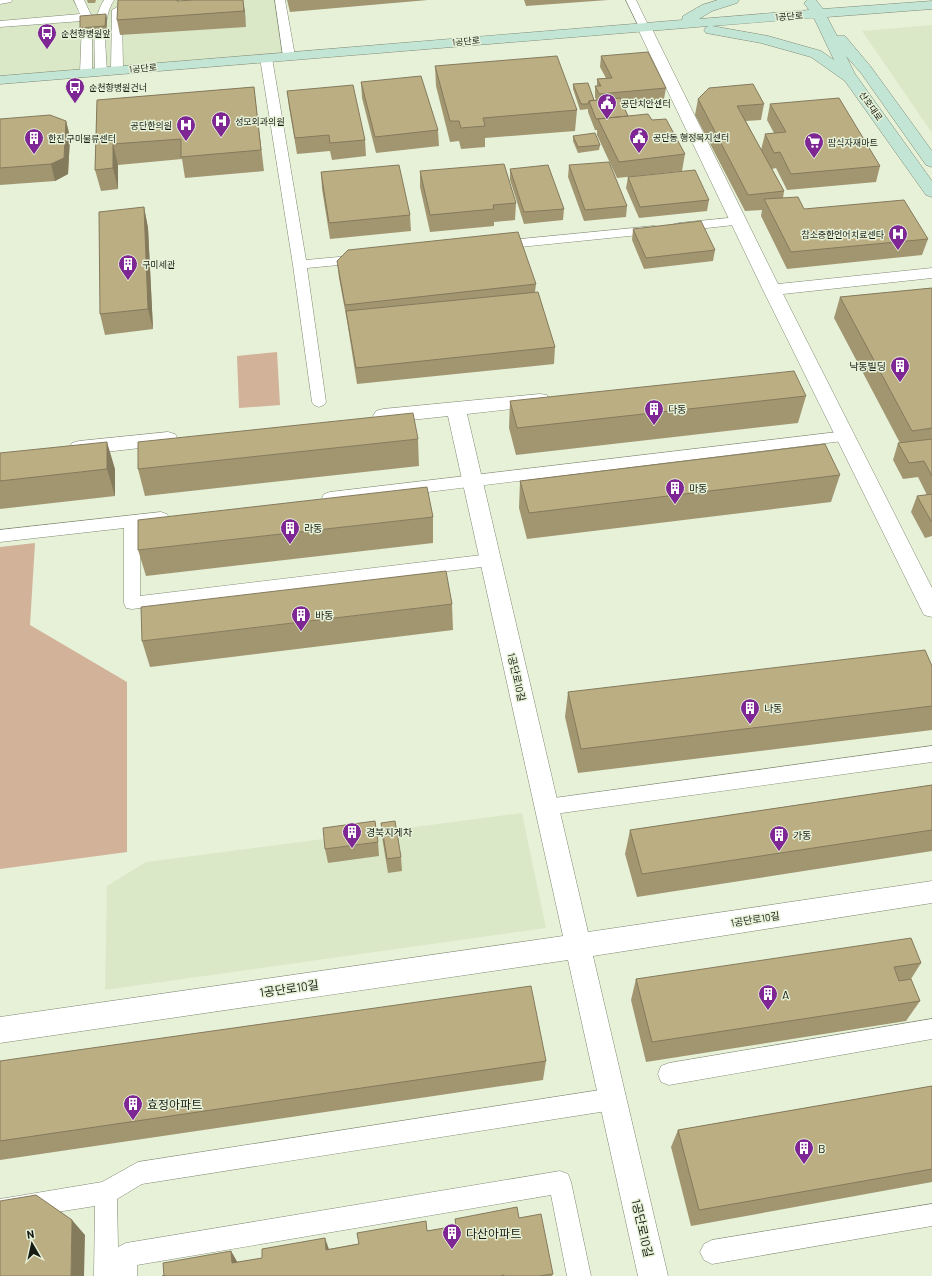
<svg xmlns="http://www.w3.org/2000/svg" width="932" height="1276" font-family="Barlow,'Noto Sans KR',sans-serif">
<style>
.built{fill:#dbe8c8}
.green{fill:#d2b299}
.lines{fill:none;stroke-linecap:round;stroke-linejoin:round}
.lane-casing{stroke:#808973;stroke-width:1}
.street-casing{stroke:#808973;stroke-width:1}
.secondary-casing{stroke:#808973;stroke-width:1}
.lane{fill:#fff;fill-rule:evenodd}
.street{fill:#fff;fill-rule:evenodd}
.secondary{fill:#c3e5d5;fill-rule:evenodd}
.wall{fill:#a29671}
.shaded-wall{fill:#847a5c}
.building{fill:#bcae83;stroke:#847a5c}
.labels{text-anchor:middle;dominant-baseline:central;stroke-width:3;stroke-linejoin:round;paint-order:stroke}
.far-street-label{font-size:9px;fill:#181b13;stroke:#e6f1d8}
.far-poi-label{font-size:9px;fill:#181b13;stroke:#e6f1d8;text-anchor:start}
.poi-label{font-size:10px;fill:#181b13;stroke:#e6f1d8;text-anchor:start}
.street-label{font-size:10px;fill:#181b13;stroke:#e6f1d8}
.near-street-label{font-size:12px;fill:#181b13;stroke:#e6f1d8}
.near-poi-label{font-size:12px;fill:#181b13;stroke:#e6f1d8;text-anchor:start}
</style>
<rect width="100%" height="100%" fill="#e6f1d8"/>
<!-- built -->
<path class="built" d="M 0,0 L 280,0 L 289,56 L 0,80 Z
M 932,25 L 932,133 L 862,31 Z
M 522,813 L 546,928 L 105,990 L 107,886 L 146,862 Z"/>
<!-- green -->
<path class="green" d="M 277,352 L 280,405 L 239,408 L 237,356 Z
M 35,543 L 30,625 L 127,682 L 127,852 L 0,869 L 0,547 Z"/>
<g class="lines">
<defs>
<path id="lane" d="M 0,0 L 12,0 L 11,2 L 0,4 Z
M 74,0 L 84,0 L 92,17 L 92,73 L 90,75 L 82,75 L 80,73 L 82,21 L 0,27 L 0,21 L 80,14 Z
M 104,0 L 114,0 C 101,20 106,49 107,72 L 105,74 L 97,74 L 95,72 C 95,49 91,20 104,0 Z
M 275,0 L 285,0 L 295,56 L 293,58 L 289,59 L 283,56 Z
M 626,0 L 636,0 L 649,27 L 648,29 L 640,29 Z
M 140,5 L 145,8 L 144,10 L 122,13 L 123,70 L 121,72 L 113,72 L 111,70 L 112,10 L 117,7 Z
M 266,55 L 272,58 L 306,260 L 360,255 L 365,256 L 367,259 L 365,262 L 360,263 L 307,268 L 326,402 L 324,405 L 319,407 L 314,405 L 312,402 L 293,265 L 260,58 Z
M 738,217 L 743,218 L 744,221 L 743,224 L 679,231 L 674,230 L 673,227 L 674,224 L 679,223 Z
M 654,226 L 659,227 L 660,230 L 659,233 L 500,249 L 495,248 L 493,245 L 495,242 L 500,241 Z
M 846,431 L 851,432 L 853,436 L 851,440 L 330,504 L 324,502 L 322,498 L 324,494 L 330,492 Z
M 161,512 L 167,514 L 169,518 L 167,522 L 140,526 L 140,596 L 490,554 L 496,556 L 498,560 L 496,564 L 490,566 L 132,609 L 126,608 L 124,603 L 124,528 L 0,542 L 0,530 Z
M 932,746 L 932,762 L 547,815 L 540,813 L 538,807 L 540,801 L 547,799 Z
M 932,1019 L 932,1039 L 669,1085 L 661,1082 L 658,1074 L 661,1066 L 669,1063 Z
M 613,1088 L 621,1091 L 624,1099 L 621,1107 L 613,1110 L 142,1184 L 117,1199 L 118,1247 L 126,1243 L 560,1171 L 568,1174 L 571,1182 L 591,1276 L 567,1276 L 551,1195 L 137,1265 L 137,1276 L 94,1276 L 95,1206 L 0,1221 L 0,1199 L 102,1182 L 138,1162 Z
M 932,1204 L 932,1226 L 712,1264 L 704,1260 L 700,1252 L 704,1244 L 712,1240 Z"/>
<path id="street" d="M 644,23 L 649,24 L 651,27 L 778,284 L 932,268 L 932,278 L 783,294 L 932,588 L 932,617 L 924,615 L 921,609 L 763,290 L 637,27 L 639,24 Z
M 540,394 L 547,395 L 549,400 L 547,405 L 467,414 L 588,932 L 932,881 L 932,903 L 593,956 L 668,1276 L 638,1276 L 568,960 L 0,1043 L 0,1017 L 563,936 L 448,416 L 383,423 L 376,421 L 373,416 L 376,411 L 383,409 Z
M 168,432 L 175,434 L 178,439 L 175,444 L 79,455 L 72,453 L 69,448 L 72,443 L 79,441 Z"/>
<path id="secondary" d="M 718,0 L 739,0 L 737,3 L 712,11 L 699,19 L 809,10 L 804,3 L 807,0 L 816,0 L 823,9 L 932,1 L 932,9 L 827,17 L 837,36 L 845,36 L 871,67 L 932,151 L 932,167 L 926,165 L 861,73 L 846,56 L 855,74 L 932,181 L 932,197 L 926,195 L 845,81 L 811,57 L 761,43 L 706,33 L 704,30 L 706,27 L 709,26 L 0,84 L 0,76 L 682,20 L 683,16 L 702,5 ZM 814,18 L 834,60 L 821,51 L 768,36 L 712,26 Z"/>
</defs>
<!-- lane casing -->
<use href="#lane" class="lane-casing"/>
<!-- street casing -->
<use href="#street" class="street-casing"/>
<!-- secondary casing -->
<use href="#secondary" class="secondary-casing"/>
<!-- lane -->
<use href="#lane" class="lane"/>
<!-- street -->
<use href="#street" class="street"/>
<!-- secondary -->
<use href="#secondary" class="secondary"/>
</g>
<!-- wall -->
<path class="wall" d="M 87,0 L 96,0 L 95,3 L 88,3 Z
M 118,0 L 179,0 L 179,1 L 243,0 L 246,27 L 120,35 L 117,20 Z
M 287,0 L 428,0 L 290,12 Z
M 524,0 L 608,0 L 526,6 Z
M 106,14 L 107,20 L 106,31 L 81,33 L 80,28 Z
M 601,56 L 666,88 L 664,99 L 622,103 L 628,116 L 652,120 L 685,154 L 682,171 L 617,178 L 597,135 L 597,130 L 595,130 L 588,112 L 588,109 L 580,110 L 573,89 L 573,84 L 594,100 L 596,100 L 595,97 L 595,86 L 597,86 L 597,79 L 606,78 L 600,67 Z
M 435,66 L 577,110 L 575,131 L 485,138 L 485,147 L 461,149 L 459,141 L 450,142 L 436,86 Z
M 361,82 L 438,130 L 439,146 L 376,153 L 362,98 Z
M 254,87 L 264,171 L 185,178 L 182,159 L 118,165 L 118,189 L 101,191 L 95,170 L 97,100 Z
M 287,91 L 365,140 L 366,156 L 332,160 L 330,151 L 297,154 L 289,107 Z
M 698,99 L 764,104 L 761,120 L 746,121 L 761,150 L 765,134 L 774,133 L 767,120 L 770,104 L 880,166 L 876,182 L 787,190 L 776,168 L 772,169 L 784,191 L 783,198 L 804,209 L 928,239 L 922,255 L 787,269 L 761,216 L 762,210 L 745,211 L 695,115 Z
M 0,119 L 66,121 L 70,137 L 68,174 L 55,181 L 0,185 Z
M 573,136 L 600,145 L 599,150 L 578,153 L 573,141 Z
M 569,165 L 627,206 L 626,217 L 584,221 L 568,177 Z
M 510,169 L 564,209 L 563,220 L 524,224 L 510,180 Z
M 420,171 L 516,203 L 515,220 L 494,222 L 494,226 L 430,232 L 420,187 Z
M 321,172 L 410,215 L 411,231 L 330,239 L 322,189 Z
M 628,177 L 709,200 L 707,211 L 639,218 L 626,188 Z
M 144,207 L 148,228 L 153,329 L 105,335 L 100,314 Z
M 633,229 L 715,250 L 713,261 L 644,269 L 632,240 Z
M 337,261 L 536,284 L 535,292 L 555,347 L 554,364 L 357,384 L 347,321 L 339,278 Z
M 932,288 L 932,536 L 925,538 L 911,512 L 917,496 L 927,495 L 918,477 L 903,479 L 893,460 L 898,443 L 900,443 L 834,318 L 840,297 Z
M 806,396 L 798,423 L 516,455 L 509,428 L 510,401 Z
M 418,439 L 419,466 L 145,496 L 138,469 Z
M 0,453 L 115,469 L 115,496 L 0,509 Z
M 840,475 L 831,502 L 527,539 L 519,508 L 520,481 Z
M 433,517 L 433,543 L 146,576 L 138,550 Z
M 452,604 L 453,630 L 150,667 L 142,641 Z
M 932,666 L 932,730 L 578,773 L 565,717 L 568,692 Z
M 932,785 L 932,851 L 637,897 L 625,854 L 630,830 Z
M 381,823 L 401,857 L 402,871 L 388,873 L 382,837 Z
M 378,842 L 379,856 L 328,863 L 325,849 Z
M 921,963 L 911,979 L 920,1001 L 906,1021 L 646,1062 L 631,1000 L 636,979 Z
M 0,1061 L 546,1061 L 543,1080 L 0,1160 Z
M 932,1086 L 932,1182 L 691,1226 L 671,1147 L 678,1130 Z
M 519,1218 L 553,1274 L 552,1276 L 162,1276 L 231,1251 L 237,1262 L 329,1249 L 455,1226 L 455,1219 Z"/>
<!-- shaded-wall -->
<path class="shaded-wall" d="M 243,0 L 245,12 L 246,27 L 244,11 Z
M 106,14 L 107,20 L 106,31 L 105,26 Z
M 66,121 L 70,137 L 68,174 L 55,181 L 51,164 Z
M 113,144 L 118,165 L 118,189 L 113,168 Z
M 144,207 L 148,228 L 153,329 L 148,309 Z
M 107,442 L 115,469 L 115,496 L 107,469 Z
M 72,1220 L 85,1235 L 84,1276 L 71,1276 Z
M 325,1238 L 330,1252 L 326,1250 Z
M 231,1251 L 239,1265 L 232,1263 Z"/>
<!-- building -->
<path class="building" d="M 118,0 L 177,0 L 177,1 L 194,0 L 243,0 L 244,11 L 117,20 Z
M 106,14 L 105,26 L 80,28 L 80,16 Z
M 648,52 L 666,88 L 599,94 L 595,86 L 601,86 L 597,79 L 612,78 L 601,56 Z
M 557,56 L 577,110 L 483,118 L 485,126 L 461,128 L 459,121 L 450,121 L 435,66 Z
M 421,76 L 438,130 L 375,137 L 361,82 Z
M 588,83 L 594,100 L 589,101 L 588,104 L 581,104 L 573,84 Z
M 753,84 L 764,104 L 737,106 L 784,191 L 748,195 L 698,99 L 709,88 Z
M 353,85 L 365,140 L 330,143 L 329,135 L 295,138 L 287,91 Z
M 254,87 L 261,150 L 181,157 L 181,139 L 113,144 L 113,168 L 95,170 L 97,100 Z
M 620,98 L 628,116 L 596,119 L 589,101 Z
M 839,98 L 880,166 L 791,174 L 780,152 L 774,153 L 765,134 L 786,132 L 770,104 Z
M 648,114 L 652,120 L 666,119 L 685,154 L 619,162 L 598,119 Z
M 50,115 L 66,121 L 64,158 L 51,164 L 0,168 L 0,119 Z
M 595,133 L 600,145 L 578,147 L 573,136 Z
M 609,162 L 627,206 L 585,210 L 569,165 Z
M 504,164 L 516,203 L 493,205 L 494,209 L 430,215 L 420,171 Z
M 399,165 L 410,215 L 329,223 L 321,172 Z
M 548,165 L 564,209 L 524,212 L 510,169 Z
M 695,170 L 709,200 L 640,207 L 628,177 Z
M 798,197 L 804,209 L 904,200 L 928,239 L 791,252 L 764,199 Z
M 144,207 L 148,309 L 100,314 L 99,212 Z
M 701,221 L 715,250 L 646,258 L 633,229 Z
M 518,232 L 536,284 L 345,305 L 337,261 L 348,250 Z
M 932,288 L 932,428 L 912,431 L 840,297 Z
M 538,292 L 555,347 L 356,368 L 346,311 Z
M 794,371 L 806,396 L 517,428 L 510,401 Z
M 413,413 L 418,439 L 138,469 L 138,442 Z
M 932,439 L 932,476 L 924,461 L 909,463 L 898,443 Z
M 107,442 L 107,469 L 0,481 L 0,453 Z
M 825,444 L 840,475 L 529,513 L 520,481 Z
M 427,487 L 433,517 L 138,550 L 138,520 Z
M 932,494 L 932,521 L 931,521 L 917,496 Z
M 446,571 L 452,604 L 142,641 L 141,607 Z
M 925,650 L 932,666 L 932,706 L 581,749 L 568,692 Z
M 932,785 L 932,830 L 642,874 L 630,830 Z
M 375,821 L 378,842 L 325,849 L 323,828 Z
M 395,821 L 401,857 L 387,859 L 381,823 Z
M 911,938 L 921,963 L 894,967 L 899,981 L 911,979 L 920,1001 L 652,1042 L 636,979 Z
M 531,986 L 546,1061 L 0,1141 L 0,1061 Z
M 932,1086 L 932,1169 L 699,1210 L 678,1130 Z
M 36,1195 L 72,1220 L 71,1276 L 0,1276 L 0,1201 Z
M 517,1207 L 519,1218 L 541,1214 L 553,1274 L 539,1276 L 504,1276 L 504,1275 L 500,1276 L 162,1276 L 164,1276 L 163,1263 L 231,1251 L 232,1263 L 262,1258 L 262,1249 L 325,1238 L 326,1250 L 359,1244 L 357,1233 L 426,1221 L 427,1231 L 456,1226 L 455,1219 Z"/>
<!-- icons -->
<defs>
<symbol id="bus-pin" viewBox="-11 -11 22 30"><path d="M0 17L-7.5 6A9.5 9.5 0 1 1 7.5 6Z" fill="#7d2694" stroke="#e6f1d8"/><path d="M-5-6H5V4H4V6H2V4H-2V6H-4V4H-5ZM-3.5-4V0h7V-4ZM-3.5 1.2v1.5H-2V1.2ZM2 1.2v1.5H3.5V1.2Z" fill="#fff"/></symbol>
<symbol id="civic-pin" viewBox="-11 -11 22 30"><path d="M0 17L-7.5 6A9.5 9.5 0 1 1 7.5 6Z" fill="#7d2694" stroke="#e6f1d8"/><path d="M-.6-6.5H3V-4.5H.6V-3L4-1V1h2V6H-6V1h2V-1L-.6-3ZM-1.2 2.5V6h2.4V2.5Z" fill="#fff"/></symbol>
<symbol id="hospital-pin" viewBox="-11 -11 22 30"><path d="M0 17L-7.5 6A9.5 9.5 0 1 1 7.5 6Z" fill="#7d2694" stroke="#e6f1d8"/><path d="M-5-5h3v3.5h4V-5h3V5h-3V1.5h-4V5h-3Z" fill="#fff"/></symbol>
<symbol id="building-pin" viewBox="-11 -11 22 30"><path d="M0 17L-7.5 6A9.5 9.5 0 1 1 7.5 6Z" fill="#7d2694" stroke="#e6f1d8"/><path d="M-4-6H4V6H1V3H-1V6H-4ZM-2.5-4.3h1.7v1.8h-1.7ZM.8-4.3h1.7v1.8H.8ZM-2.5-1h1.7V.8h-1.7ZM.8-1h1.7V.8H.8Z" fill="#fff"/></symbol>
<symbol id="supermarket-pin" viewBox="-11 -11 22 30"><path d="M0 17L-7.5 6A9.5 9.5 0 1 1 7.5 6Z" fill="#7d2694" stroke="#e6f1d8"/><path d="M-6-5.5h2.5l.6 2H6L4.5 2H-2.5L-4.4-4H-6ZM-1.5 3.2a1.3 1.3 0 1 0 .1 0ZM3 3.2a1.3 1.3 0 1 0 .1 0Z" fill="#fff"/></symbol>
</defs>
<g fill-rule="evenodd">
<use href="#bus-pin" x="36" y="22" width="22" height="30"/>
<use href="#bus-pin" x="64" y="76" width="22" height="30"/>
<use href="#civic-pin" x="596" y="92" width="22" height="30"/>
<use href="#hospital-pin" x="210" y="110" width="22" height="30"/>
<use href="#hospital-pin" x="175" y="114" width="22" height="30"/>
<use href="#civic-pin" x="628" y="126" width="22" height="30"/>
<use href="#building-pin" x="23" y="127" width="22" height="30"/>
<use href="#supermarket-pin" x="803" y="131" width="22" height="30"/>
<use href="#hospital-pin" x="887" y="223" width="22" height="30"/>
<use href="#building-pin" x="117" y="253" width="22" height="30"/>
<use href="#building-pin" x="889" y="355" width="22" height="30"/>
<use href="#building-pin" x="643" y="398" width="22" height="30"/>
<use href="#building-pin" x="664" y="477" width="22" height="30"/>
<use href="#building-pin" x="279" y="517" width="22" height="30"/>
<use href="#building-pin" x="290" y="604" width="22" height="30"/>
<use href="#building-pin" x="739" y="697" width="22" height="30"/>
<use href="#building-pin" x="341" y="821" width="22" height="30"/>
<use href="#building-pin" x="768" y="824" width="22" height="30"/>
<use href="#building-pin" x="757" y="983" width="22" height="30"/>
<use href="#building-pin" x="122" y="1093" width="22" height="30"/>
<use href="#building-pin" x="793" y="1137" width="22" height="30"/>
<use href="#building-pin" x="441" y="1222" width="22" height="30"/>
</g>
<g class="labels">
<!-- far-street labels -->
<g class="far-street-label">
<text transform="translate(789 16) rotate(-4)">1공단로</text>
<text transform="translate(466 41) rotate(-5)">1공단로</text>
<text transform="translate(143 68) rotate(-5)">1공단로</text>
<text transform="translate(871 106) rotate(55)">산호대로</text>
</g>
<!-- far-poi labels -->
<g class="far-poi-label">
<text x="61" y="33">순천향병원앞</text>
<text x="89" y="87">순천향병원건너</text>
<text x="621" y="103">공단치안센터</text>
<text x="235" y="121">성모외과의원</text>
<text x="172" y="125" text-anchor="end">공단한의원</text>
<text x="653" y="137">공단동 행정복지센터</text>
<text x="48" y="138">한진 구미물류센터</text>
<text x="828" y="142">팜식자재마트</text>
<text x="884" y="234" text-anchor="end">참소중한언어치료센타</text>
<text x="142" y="264">구미세관</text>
</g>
<!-- poi labels -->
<g class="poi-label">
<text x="886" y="366" text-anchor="end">낙동빌딩</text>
<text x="668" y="409">다동</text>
<text x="689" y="488">마동</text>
<text x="304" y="528">라동</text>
<text x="315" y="615">바동</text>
<text x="764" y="708">나동</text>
<text x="366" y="832">경북지게차</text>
<text x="793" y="835">가동</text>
</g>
<!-- street labels -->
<g class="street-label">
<text transform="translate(517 677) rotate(77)">1공단로10길</text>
<text transform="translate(755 919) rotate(-9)">1공단로10길</text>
</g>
<!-- near-street labels -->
<g class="near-street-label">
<text transform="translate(289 988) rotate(-8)">1공단로10길</text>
<text transform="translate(643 1228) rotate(77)">1공단로10길</text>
</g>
<!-- near-poi labels -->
<g class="near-poi-label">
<text x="782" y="994">A</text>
<text x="147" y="1104">효정아파트</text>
<text x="818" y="1148">B</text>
<text x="466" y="1233">다산아파트</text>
</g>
</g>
<!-- north arrow -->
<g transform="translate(32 1244) rotate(351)" stroke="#e6f1d8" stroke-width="3" paint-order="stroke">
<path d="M0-3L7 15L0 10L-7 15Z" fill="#181b13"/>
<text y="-6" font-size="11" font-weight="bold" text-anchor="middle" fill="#181b13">N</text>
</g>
</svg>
